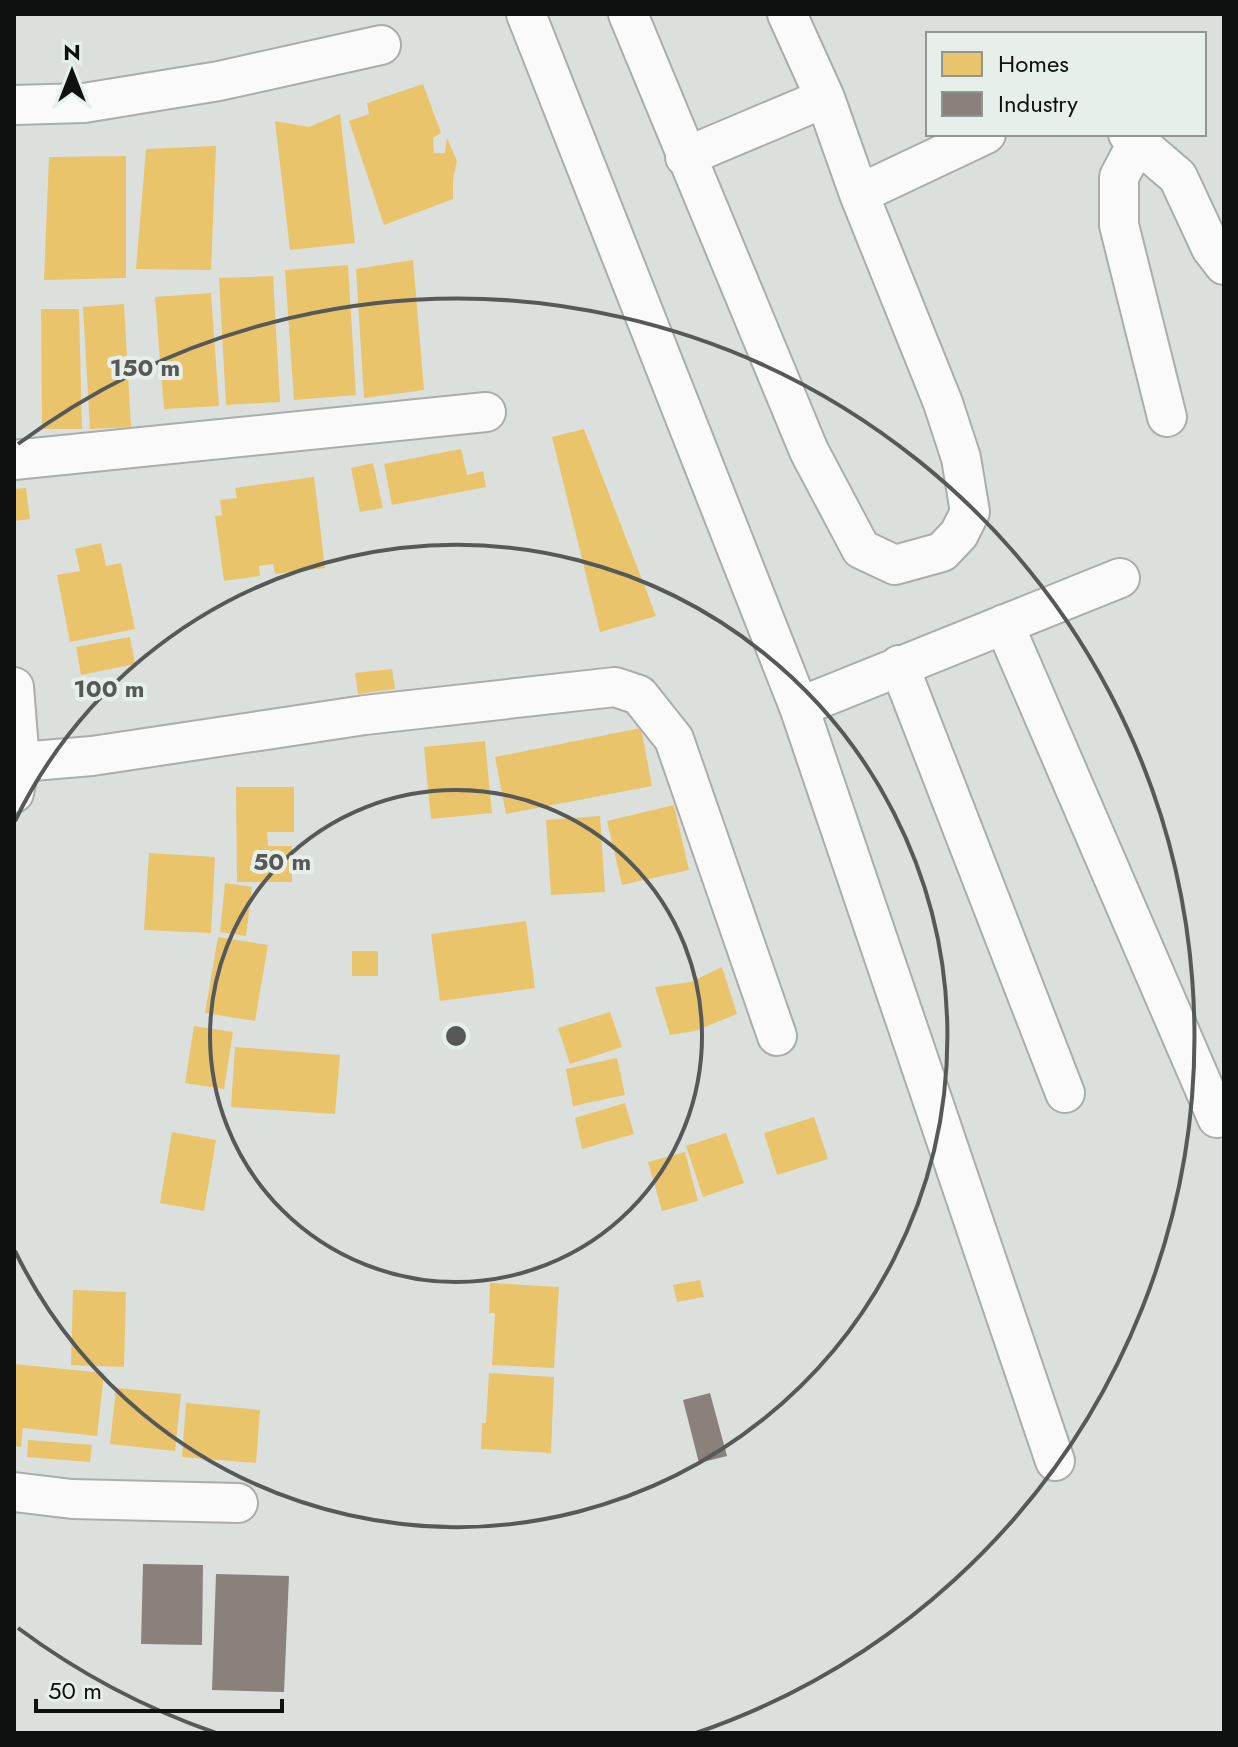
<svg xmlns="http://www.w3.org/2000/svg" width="1238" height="1747" font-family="Jost,sans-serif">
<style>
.homes{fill:#e9c46a}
.industry{fill:#8a817c}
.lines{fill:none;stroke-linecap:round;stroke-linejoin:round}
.minor-casing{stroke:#aaadab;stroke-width:42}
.minor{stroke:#fafafa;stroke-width:38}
.ring{fill:none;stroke:#565958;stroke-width:4}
.centre{fill:#565958;stroke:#e7efea;stroke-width:4}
.ring-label{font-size:24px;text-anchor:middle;font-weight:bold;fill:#565958;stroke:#e7efea;stroke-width:8;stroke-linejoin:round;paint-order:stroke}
</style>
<rect width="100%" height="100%" fill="#dbe0dd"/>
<!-- homes -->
<path class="homes" d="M 423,84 L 441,133 L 433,138 L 434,153 L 445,153 L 447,138 L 457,161 L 453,179 L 453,199 L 384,225 L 349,121 L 369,114 L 367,103 Z
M 340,114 L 355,243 L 290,250 L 275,121 L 309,127 Z
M 216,146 L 211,270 L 136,269 L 146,149 Z
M 126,156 L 126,278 L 44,280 L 49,157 Z
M 413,260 L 424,390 L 364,398 L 356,269 Z
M 348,265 L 356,395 L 294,400 L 285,270 Z
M 273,276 L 280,402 L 226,405 L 219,278 Z
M 211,293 L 219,406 L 164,409 L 155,297 Z
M 124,304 L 131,427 L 90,429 L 83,307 Z
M 41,309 L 79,309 L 82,429 L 42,429 Z
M 584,429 L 656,616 L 600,632 L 552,437 Z
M 461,449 L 467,475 L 483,471 L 486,487 L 392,505 L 384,464 Z
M 373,463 L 383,508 L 360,512 L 351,468 Z
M 314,477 L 325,568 L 275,574 L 273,564 L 259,566 L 260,576 L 224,581 L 215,516 L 222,515 L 220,500 L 237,498 L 235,488 Z
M 26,488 L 30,519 L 14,521 L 14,489 Z
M 101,543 L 106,566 L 121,563 L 135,629 L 70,642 L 57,575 L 80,571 L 75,549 Z
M 130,637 L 135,664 L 81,675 L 76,647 Z
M 392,669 L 395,689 L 358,694 L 355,673 Z
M 641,728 L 652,786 L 506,814 L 495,757 Z
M 485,741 L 492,813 L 431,819 L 424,747 Z
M 236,787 L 294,787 L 294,832 L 267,832 L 268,846 L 292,846 L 292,882 L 237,882 Z
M 674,805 L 689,870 L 622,885 L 607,821 Z
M 600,816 L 605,892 L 551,895 L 546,820 Z
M 149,853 L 215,857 L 211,933 L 144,930 Z
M 225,883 L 252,887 L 246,936 L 220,932 Z
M 526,921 L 535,988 L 440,1001 L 431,934 Z
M 218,937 L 268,945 L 255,1021 L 205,1013 Z
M 352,951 L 378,951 L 378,976 L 352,976 Z
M 722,967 L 737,1014 L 695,1031 L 670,1035 L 655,987 L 691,982 Z
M 610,1012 L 622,1047 L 570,1064 L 558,1028 Z
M 194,1026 L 233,1032 L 224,1089 L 185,1083 Z
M 235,1047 L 340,1055 L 335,1114 L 231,1107 Z
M 617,1058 L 625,1095 L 573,1106 L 566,1069 Z
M 625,1103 L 634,1134 L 582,1149 L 575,1118 Z
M 814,1117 L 828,1159 L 777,1175 L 764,1133 Z
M 172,1132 L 216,1140 L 204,1211 L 160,1203 Z
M 726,1133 L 744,1183 L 703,1197 L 686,1146 Z
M 685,1152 L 698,1201 L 662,1211 L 648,1162 Z
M 700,1280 L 704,1297 L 677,1302 L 673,1285 Z
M 490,1283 L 559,1287 L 554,1368 L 492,1365 L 495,1313 L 489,1313 Z
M 73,1290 L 126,1292 L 124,1367 L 71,1365 Z
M 14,1364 L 104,1373 L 97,1436 L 23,1428 L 21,1447 L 14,1446 Z
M 489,1373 L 554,1377 L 551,1453 L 481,1449 L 482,1423 L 486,1423 Z
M 116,1388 L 181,1394 L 175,1451 L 110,1444 Z
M 186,1403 L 260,1410 L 256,1463 L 182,1457 Z
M 28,1440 L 92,1445 L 90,1462 L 27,1457 Z"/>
<!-- industry -->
<path class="industry" d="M 710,1393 L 727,1456 L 699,1463 L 683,1400 Z
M 143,1564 L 203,1565 L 202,1645 L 141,1644 Z
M 216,1574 L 289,1576 L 284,1692 L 212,1690 Z"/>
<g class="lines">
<defs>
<path id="minor" d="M 526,14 L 799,707 L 1055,1461
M 628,14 L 809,451 L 861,549 L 895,565 L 942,552 L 959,534 L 970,512 L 961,458 L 943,403 L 859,194 L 825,98 L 787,14
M 14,105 L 84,103 L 219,81 L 381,45
M 1128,134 L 1178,177 L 1211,248 L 1224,265
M 1137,143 L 1119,177 L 1119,225 L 1167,417
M 685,157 L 825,98
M 859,194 L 986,134
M 14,460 L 486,412
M 1004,624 L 1217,1118
M 899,665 L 1065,1093
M 14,687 L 20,762
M 799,707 L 1120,578
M 14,793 L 20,762 L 92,756 L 365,715 L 615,687 L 639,695 L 674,739 L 777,1036
M 14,1492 L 72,1499 L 238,1503"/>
</defs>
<!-- minor casing -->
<use href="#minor" class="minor-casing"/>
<!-- minor -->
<use href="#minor" class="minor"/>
</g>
<!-- distance rings -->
<g class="ring">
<circle cx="456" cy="1036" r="246"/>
<path d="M15 821A491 491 0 1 1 15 1251"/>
<path d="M216 1733A737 737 0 0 1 18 1628M18 444A737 737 0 1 1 696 1733"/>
</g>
<circle cx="456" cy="1036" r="12" class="centre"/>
<g class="ring-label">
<text x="145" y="376">150 m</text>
<text x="109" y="697">100 m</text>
<text x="282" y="870">50 m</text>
</g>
<!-- border -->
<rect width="1238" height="1747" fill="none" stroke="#0f1110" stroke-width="32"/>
<!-- legend -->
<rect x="926" y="32" width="280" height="104" fill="#e7efea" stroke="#919693" stroke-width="2"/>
<rect x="942" y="52" width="40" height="24" fill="#e9c46a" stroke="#919693" stroke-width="2"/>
<text x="998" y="72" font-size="24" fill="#0f1110">Homes</text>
<rect x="942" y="92" width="40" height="24" fill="#8a817c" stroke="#919693" stroke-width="2"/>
<text x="998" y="112" font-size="24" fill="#0f1110">Industry</text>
<!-- north arrow -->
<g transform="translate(72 72)" stroke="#e7efea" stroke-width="6" paint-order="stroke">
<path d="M0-6L14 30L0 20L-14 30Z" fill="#0f1110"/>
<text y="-12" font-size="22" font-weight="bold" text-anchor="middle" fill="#0f1110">N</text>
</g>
<!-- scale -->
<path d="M36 1699v12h246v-12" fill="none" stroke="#0f1110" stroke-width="4"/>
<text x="48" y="1699" font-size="24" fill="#0f1110" stroke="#e7efea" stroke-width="6" paint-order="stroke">50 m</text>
</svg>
